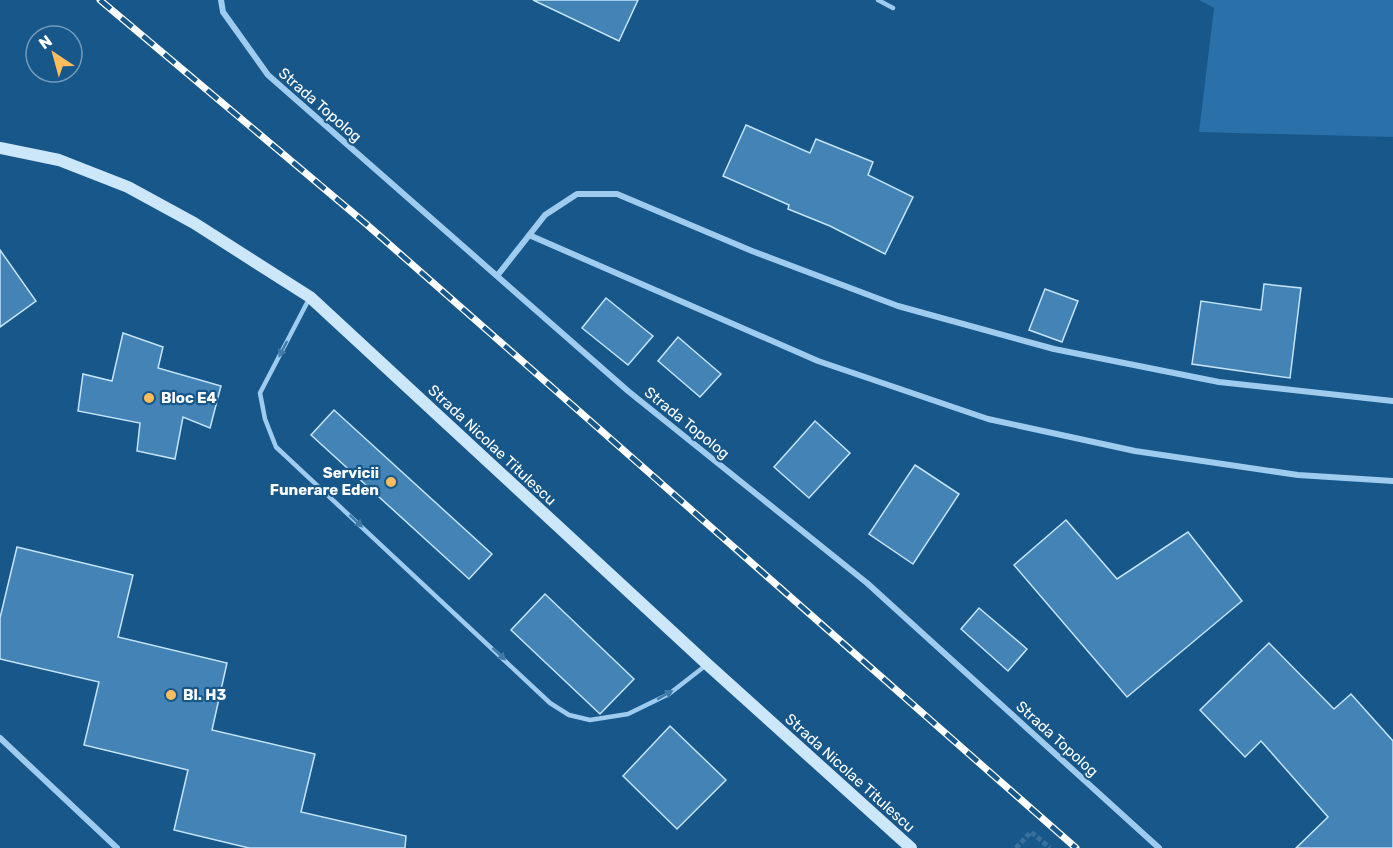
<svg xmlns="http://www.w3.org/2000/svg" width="1393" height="848" font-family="Rubik,sans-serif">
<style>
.green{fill:#2971a8}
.building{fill:#4483b5;stroke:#c5e4fa;stroke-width:1.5}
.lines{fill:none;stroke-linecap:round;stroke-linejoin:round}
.pedestrian-tunnel{stroke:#3a709c;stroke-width:5;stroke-dasharray:5 2.5;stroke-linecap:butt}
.service{stroke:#9fccee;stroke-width:4.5}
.minor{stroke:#9fccee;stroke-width:6}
.secondary{stroke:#cce6fa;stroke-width:12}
.rail-casing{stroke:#fff;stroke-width:7}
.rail{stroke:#17578a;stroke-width:4.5;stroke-dasharray:14;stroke-linecap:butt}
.oneway{fill:#407aa8}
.poi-dot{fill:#ffbd5c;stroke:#17578a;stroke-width:2}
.labels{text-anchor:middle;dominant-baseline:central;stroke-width:4.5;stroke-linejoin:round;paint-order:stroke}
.street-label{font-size:15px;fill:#fff;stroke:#17578a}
.poi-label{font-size:15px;font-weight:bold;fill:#fff;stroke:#17578a;text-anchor:start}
</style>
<rect width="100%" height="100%" fill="#17578a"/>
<!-- green -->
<path class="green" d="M 1199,0 L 1393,0 L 1393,137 L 1199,132 L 1214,8 Z"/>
<!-- building -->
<path class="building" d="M 533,0 L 638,0 L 619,41 Z
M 746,125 L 810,153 L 816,139 L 873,162 L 868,175 L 913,197 L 885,254 L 830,226 L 788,209 L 789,205 L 723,176 Z
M 0,250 L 36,301 L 0,327 Z
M 1264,284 L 1301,288 L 1290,378 L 1192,364 L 1201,301 L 1261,310 Z
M 1045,289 L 1078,301 L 1062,342 L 1029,330 Z
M 606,298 L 653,336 L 628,365 L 582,328 Z
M 123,333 L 163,347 L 158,368 L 221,386 L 210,428 L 183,417 L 175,459 L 137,451 L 140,423 L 78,411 L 83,374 L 112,381 Z
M 678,337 L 721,374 L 700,397 L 658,361 Z
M 334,410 L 492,554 L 469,579 L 311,435 Z
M 815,421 L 850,453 L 809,498 L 774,467 Z
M 915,465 L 959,494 L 913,564 L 869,534 Z
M 1066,520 L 1117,579 L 1188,532 L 1242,601 L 1127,697 L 1014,565 Z
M 17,547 L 133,575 L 118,637 L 227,663 L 212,730 L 315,754 L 301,812 L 406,836 L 405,848 L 249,848 L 174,830 L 188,770 L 84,745 L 99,682 L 0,659 L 0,618 Z
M 545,594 L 634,679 L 600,714 L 511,630 Z
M 979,608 L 1027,649 L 1008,671 L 961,629 Z
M 1269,643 L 1334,709 L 1351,694 L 1393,741 L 1393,848 L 1296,848 L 1328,817 L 1261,741 L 1245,757 L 1200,710 Z
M 670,726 L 726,780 L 677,829 L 623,776 Z"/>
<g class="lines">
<!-- pedestrian-tunnel -->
<path class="pedestrian-tunnel" d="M 1016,848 L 1031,832 L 1050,848"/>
<!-- service -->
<path class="service" d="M 878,0 L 893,8
M 309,299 L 260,393 L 265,419 L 276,447 L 550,703 L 569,715 L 590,720 L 628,714 L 669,694 L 705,666"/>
<!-- minor -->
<path class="minor" d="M 221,0 L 223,12 L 268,75 L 628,391 L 867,583 L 1159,848
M 529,235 L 818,361 L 988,419 L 1135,451 L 1298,475 L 1393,481
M 497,276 L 545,215 L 577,194 L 617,194 L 752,251 L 898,306 L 1054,349 L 1219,382 L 1393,401
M 0,738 L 117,848"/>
<!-- secondary -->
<path class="secondary" d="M 0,148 L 59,160 L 128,187 L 194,223 L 310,297 L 707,664 L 911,848"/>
<defs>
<path id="rail" d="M 100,0 L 365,223 L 1076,848"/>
</defs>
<!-- rail casing -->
<use href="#rail" class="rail-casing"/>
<!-- rail -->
<use href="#rail" class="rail"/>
</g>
<!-- one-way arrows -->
<defs><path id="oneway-solid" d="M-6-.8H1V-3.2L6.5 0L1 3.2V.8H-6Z" transform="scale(1.5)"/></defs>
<g class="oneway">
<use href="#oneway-solid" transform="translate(283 349) rotate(117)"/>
<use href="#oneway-solid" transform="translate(356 521) rotate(43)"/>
<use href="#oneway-solid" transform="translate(499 654) rotate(43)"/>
<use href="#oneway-solid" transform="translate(665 695) rotate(-29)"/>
</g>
<!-- markers -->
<g class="poi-dot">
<circle cx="149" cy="398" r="6"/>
<circle cx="391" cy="482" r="6"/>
<circle cx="171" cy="695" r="6"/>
</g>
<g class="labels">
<!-- street labels -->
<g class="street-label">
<text transform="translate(320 105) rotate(41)">Strada Topolog</text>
<text transform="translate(687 423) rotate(39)">Strada Topolog</text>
<text transform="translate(492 445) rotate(43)">Strada Nicolae Titulescu</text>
<text transform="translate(1057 739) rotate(42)">Strada Topolog</text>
<text transform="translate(850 773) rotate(42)">Strada Nicolae Titulescu</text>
</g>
<!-- poi labels -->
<g class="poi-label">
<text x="161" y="398">Bloc E4</text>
<text x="379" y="473" text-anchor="end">Servicii<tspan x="379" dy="17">Funerare Eden</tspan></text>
<text x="183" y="695">Bl. H3</text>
</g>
</g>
<!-- north arrow -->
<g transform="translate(54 54) rotate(324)"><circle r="28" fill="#17578a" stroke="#749ab9" stroke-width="1.5"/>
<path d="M0-4.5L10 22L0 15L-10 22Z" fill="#ffbd5c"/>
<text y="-9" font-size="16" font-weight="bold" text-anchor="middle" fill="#ffffff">N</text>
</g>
</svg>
